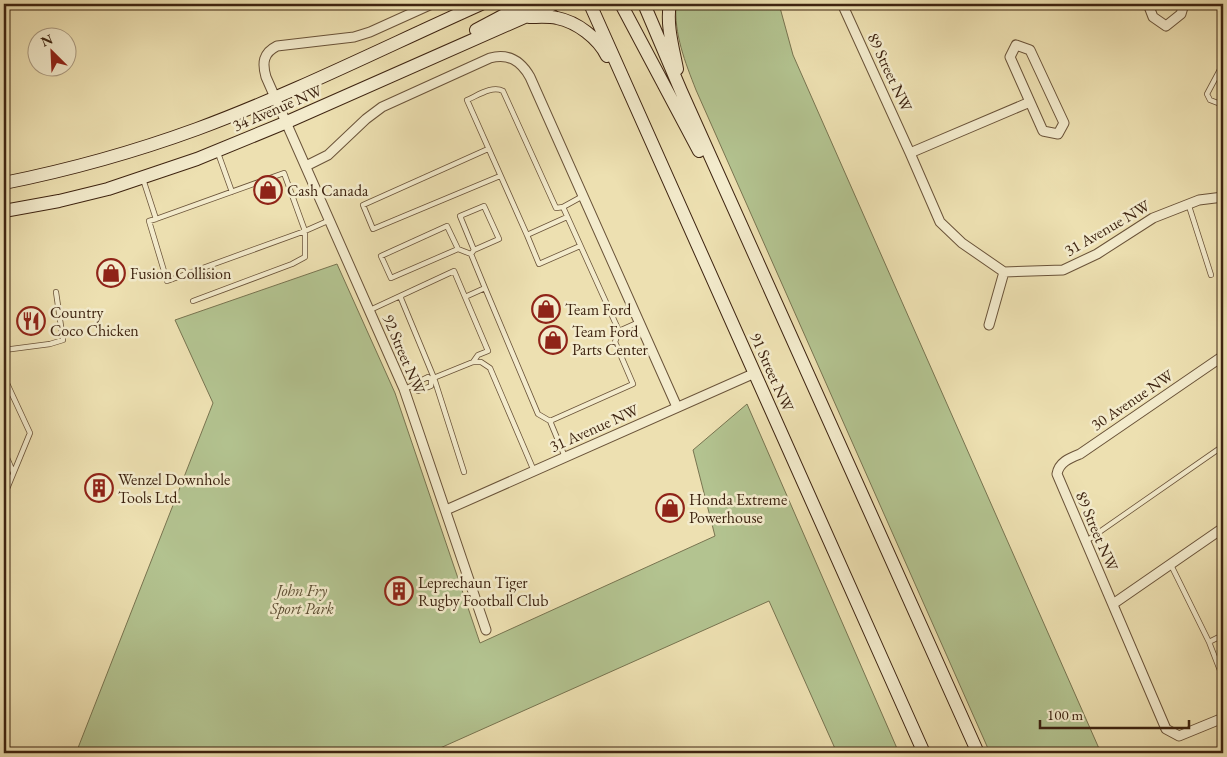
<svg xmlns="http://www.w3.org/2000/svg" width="1227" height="757" font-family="'EB Garamond',serif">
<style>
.green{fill:#b3c390;stroke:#787450}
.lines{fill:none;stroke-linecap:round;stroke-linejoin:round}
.lane-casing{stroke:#6a5339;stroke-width:6}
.street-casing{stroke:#6a5339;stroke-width:11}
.secondary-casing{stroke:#3e2411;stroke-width:14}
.lane{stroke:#f3ebcc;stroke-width:4.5}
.street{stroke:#f3ebcc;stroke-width:9}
.secondary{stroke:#f3ebcc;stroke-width:12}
.labels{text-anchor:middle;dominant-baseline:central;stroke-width:5;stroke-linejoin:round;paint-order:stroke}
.street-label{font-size:16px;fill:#3e2411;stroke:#f3ebcc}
.poi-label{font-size:16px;fill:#3e2411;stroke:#f3ebcc;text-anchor:start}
.park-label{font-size:16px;font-style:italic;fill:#5b4c31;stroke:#f3ebcc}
</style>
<rect width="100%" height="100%" fill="#ede0b1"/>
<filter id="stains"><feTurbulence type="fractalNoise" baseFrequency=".004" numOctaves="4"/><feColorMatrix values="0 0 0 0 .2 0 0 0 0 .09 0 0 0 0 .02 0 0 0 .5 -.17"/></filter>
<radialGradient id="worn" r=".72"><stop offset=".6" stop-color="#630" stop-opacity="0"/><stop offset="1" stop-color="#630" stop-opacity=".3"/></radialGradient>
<!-- green -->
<path class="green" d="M 676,4 L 779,4 L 793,55 L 1101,753 L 990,753 L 696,90 C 685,62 674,34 676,4 Z
M 337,264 L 395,393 L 480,643 L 715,536 L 693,450 L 747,404 L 899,753 L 837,753 L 769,601 L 429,753 L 76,753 L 213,403 L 175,320 Z"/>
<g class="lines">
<defs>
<path id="lane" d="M 1223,64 L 1207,94 L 1210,100 L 1223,105
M 488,149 L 363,205 L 373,229 L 500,176
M 218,153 L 232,192
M 143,179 L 156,219 L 149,221 L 167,281 L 305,231 L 330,220
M 583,196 L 563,207 L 619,331
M 1188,203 L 1211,275
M 567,217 L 527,235 L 539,264 L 580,246
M 156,219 L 284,173 L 305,231 L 305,257 L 292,264 L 193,301
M 527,235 L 467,100 C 477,96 492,85 503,91 L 556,208 L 563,207
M 458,249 L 447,226 L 381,256 L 391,278 L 458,249 L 471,254 L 485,288
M 471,254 L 474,250 L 499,239 L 484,206 L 460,216 L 474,250
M 400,296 L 434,378 L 464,472
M 465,297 L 485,288 L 538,414 L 550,421
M 370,310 L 454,271 L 488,351 L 478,355 L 473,362
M 4,350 L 50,344 L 63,340 L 56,292
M 4,377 L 30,433 L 4,496
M 412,386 L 418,391 L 431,386 L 431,379
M 404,389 C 413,386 419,381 428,377 L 431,379 L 473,362 L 481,362 L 490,368 L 534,471
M 4,451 L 13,472
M 565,457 L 550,421 L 633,384 L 615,342 L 619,331 L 639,322
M 1085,542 L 1223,446
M 1171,565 L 1209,642 L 1223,678
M 1209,642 L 1223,635"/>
<path id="street" d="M 432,4 L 370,32 L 354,37 L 277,46 C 263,53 262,63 266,77 L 404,389 L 486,630
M 844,4 L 844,8 L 910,153 L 940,222 L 962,243 L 1004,272 L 1063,270 L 1097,254 L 1153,218 L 1199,200 L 1223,197
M 1148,4 L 1153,17 L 1166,26 L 1181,14 L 1184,4
M 1016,45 L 1030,50 L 1064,123 L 1058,134 L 1043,131 L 1010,57 Z
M 910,153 L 1030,102
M 306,166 L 328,155 L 366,119 L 382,107 L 490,58 C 509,53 521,61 530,77 L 677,407
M 989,325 L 1004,272
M 1223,356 L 1080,454 C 1070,458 1059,462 1057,474 L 1166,729 L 1179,736 L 1223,718
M 446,510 L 755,373
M 1113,604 L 1223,528"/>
<path id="secondary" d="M 590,4 L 924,753
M 621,4 L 699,151
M 644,4 L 681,91 L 978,753
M 670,4 C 666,24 673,48 677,69
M 529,17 C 538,17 549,16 557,18 C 577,22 598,38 607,56
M 476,30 L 525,4
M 4,183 C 69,170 134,152 197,129 C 294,93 387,46 481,4
M 4,211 L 59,201 L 108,189 L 197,159 L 287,122 L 554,4"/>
</defs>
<!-- lane casing -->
<use href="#lane" class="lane-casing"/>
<!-- street casing -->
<use href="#street" class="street-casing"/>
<!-- secondary casing -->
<use href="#secondary" class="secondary-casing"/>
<!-- lane -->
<use href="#lane" class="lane"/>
<!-- street -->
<use href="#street" class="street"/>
<!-- secondary -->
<use href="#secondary" class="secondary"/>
</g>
<!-- icons -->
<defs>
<symbol id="shop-ring" viewBox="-11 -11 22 22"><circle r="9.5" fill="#f3ebcc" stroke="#8f2418" stroke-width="1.5"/><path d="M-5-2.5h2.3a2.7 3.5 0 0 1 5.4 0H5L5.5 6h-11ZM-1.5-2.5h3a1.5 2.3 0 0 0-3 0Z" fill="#8f2418"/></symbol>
<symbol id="restaurant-ring" viewBox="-11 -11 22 22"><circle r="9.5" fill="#f3ebcc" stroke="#8f2418" stroke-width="1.5"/><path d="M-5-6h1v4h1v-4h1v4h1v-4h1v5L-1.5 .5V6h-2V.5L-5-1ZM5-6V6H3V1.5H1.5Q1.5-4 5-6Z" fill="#8f2418"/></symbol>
<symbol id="building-ring" viewBox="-11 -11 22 22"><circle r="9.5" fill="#f3ebcc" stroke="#8f2418" stroke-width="1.5"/><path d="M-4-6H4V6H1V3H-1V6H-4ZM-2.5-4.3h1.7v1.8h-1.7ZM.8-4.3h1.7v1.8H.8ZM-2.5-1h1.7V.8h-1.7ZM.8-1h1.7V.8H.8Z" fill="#8f2418"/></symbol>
</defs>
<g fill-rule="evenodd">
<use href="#shop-ring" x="252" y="174" width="32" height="32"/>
<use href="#shop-ring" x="95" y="257" width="32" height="32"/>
<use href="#shop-ring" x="530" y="293" width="32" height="32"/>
<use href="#restaurant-ring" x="15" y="305" width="32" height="32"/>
<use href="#shop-ring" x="537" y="324" width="32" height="32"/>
<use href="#building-ring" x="83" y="472" width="32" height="32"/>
<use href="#shop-ring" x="654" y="492" width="32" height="32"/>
<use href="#building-ring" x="383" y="575" width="32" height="32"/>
</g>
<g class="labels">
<!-- street labels -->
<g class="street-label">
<text transform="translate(890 72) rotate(65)">89 Street NW</text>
<text transform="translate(277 108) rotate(-23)">34 Avenue NW</text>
<text transform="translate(1107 228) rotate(-30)">31 Avenue NW</text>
<text transform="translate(404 354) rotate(67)">92 Street NW</text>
<text transform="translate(772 372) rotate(66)">91 Street NW</text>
<text transform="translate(1132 400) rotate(-34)">30 Avenue NW</text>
<text transform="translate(594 428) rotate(-24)">31 Avenue NW</text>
<text transform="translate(1097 531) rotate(67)">89 Street NW</text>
</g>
<!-- poi labels -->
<g class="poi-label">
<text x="287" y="190">Cash Canada</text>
<text x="130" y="273">Fusion Collision</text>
<text x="565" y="309">Team Ford</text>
<text x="50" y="312">Country<tspan x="50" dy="18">Coco Chicken</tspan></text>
<text x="572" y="331">Team Ford<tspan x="572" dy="18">Parts Center</tspan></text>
<text x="118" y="479">Wenzel Downhole<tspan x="118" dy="18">Tools Ltd.</tspan></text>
<text x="689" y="499">Honda Extreme<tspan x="689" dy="18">Powerhouse</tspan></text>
<text x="418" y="582">Leprechaun Tiger<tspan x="418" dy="18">Rugby Football Club</tspan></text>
</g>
<!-- park labels -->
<g class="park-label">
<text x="302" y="590">John Fry<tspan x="302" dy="18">Sport Park</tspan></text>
</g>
</g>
<!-- margin -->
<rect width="1227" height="757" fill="none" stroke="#ede0b1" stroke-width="20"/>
<rect x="5" y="5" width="1217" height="747" fill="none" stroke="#3e2411" stroke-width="2.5"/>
<rect x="10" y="10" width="1207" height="737" fill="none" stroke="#3e2411"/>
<!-- north arrow -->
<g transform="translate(52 52) rotate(336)"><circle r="24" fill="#f3ebcc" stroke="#ab9b81"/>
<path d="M0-4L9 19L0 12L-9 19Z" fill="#8f2418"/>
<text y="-8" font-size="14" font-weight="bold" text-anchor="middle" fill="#3e2411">N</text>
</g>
<!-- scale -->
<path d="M1040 720v8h149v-8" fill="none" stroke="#3e2411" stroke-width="2.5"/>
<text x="1047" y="720" font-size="15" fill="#3e2411" stroke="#f3ebcc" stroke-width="4" paint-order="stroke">100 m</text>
<rect width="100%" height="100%" filter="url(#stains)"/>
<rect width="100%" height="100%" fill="url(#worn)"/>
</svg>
